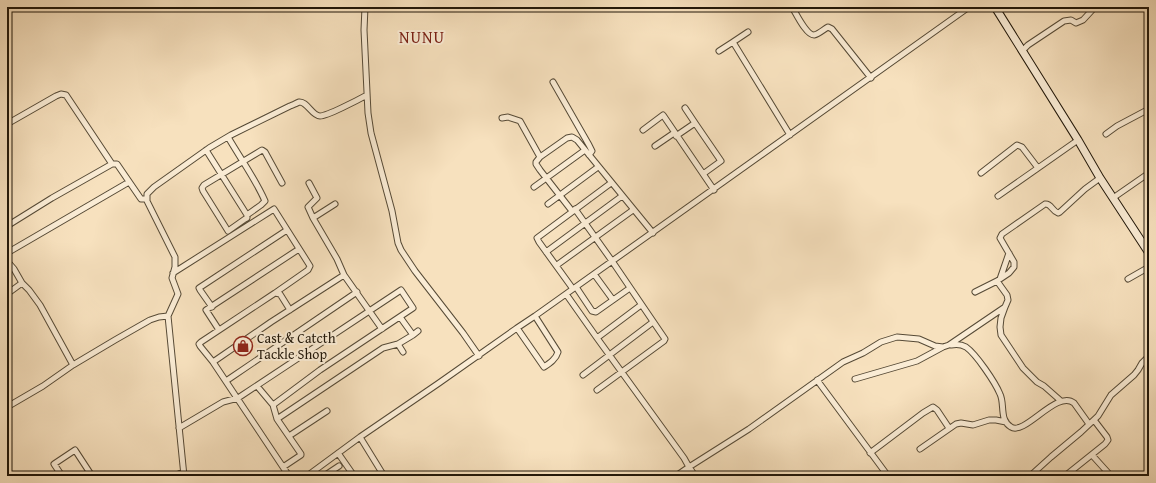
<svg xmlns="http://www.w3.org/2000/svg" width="1156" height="483" font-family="'Gentium Book Plus',serif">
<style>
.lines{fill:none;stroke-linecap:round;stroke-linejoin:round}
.street-casing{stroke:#564a36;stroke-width:7}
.secondary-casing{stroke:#211709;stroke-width:9}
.street{stroke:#faecd5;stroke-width:5}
.secondary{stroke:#faecd5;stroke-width:7}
.labels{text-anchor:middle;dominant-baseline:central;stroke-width:4;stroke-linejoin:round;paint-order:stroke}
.poi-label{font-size:14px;fill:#211709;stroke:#faecd5;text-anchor:start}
.quarter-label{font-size:16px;letter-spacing:1px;fill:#7a1f14;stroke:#faecd5}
</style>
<rect width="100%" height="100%" fill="#f7e1be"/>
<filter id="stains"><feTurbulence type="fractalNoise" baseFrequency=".005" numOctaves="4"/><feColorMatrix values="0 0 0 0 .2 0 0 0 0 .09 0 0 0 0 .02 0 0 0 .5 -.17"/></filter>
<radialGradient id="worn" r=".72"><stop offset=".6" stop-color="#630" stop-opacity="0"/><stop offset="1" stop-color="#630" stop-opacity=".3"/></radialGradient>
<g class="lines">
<defs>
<path id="street" d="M 365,7 L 364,30 L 368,113 L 371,133 L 392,211 L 398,243 L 401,250 L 415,271 L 463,333 L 479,356
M 792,7 C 796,13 806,35 814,35 C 819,34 824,29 828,27 L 832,29 L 871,78
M 748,32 L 733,42 L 790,135
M 719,51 L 733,42
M 1022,51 L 1028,45 L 1064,21 L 1071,20 L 1076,23 L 1083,20 L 1095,7
M 553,82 L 589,145 L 592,151 L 589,155
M 685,108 L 695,123
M 502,118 L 508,117 L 520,121 L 540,157
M 7,124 L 56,96 L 61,94 L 66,95 L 112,164
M 643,130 L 663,115 L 714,190
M 1106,134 L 1117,126 L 1149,109
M 676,136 L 695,123 L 721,161 L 703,174
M 228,137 C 240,158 255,178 265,201 L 261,205 L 247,215 L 247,218 L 245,219 L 228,231 L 203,191 L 202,188 L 204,185 L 262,150 L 265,152 L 282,183
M 655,146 L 674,133
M 206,150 L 247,215
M 981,173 L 1017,145 L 1022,147 L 1038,168
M 309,183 L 317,198 L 308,207 L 313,218 L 337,259 L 344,275 L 382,329
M 534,187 L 585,150
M 998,196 L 1078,140
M 1113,198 L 1149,173
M 548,204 L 598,167
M 575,209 L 612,261 L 665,339 L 664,341 L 597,390
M 572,211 L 540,170 L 536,164 L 536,162 L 540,157 L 567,138 L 572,137 L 577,140 L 653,233
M 313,218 L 335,204
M 7,226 L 52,198 L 112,164 L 117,164 L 141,199 L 147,199
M 546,252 L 622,196
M 7,253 L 129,182
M 7,261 L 14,269 L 22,283 L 29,290 L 40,305 L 73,365
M 557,265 L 633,210
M 173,273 L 274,209 L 310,266 L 308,270 L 275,293
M 594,274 L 613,300
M 1000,279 L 1009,253
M 1128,279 L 1149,267
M 576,287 L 592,311 L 596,312 L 630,288
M 573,289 L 539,242 L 537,238 L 611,183
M 975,292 L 997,281
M 7,294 L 22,283
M 566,294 L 597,338 L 684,458 L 689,467 L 676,476
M 212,307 L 200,290 L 199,288 L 287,230
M 1005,307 L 1001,318 L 1000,327 L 1001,335 L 1023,368 L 1037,382 L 1044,386 L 1061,401
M 517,328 L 544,367 C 550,363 556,359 558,352 L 535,316
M 219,330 L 206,310 L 299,249
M 413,335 L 418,331
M 597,338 L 641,305
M 398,344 L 403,352
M 951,345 C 956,344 961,344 966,347 C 976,354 995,382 1000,394 C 1005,404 999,420 1011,427 C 1025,436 1057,389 1074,403 L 1089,424
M 213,362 L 200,346 L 199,344 L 201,342 L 275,293 L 280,294 L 290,310
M 583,375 L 653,322
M 855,379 L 917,361 L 943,347
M 817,380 L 888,476
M 226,381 L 357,292
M 257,386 L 273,405 L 277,419 L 301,454 L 301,455 L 283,467
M 7,407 L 43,386 L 73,365 L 115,340 L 150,320 L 159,317 L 168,316
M 277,419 L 383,348 L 398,344 L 413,335 L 400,317
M 179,428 L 223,402 L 238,398 L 401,290 L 413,308 L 320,370 L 273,405
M 289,436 L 327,411
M 360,437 L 384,476
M 920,449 L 956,424 L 961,423 L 973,425 L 989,420 L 996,420 L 1006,422
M 338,453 L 354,476
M 870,453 L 923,413 L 933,407 L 937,410 L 949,428
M 1092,455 L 1111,476
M 62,476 L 54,464 L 75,450 L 92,476
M 175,476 L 183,472
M 184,476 L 168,316 L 178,294 L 172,278 L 175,267 L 175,257 L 147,201 L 147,194 L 154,187 L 209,148 L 231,135 L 290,106 C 293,105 297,103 299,102 C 307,101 312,116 320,116 C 327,116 358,100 367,95
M 289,476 L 213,362 L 271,322 L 344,275
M 307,476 L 360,437 L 439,383 L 517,328 L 535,316 L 969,7
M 324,476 L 339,466
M 695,476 L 689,467 L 749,429 L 843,362 L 863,353 L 881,342 L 897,337 L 919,339 L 935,346 L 943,347 L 949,345 L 1005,307 L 1008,300 L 1007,295 L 997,281 L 1009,273 L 1014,267 L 1014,262 L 1000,238 L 1002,234 L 1045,204 C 1051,203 1052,211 1058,213 L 1060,212 L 1085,189 L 1100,178
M 1030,476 L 1051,457 L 1081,432 L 1098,416 L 1111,395 L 1134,375 L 1138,370 L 1142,363 L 1149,356
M 1065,476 L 1105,444 L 1108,440 L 1107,437 L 1094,420"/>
<path id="secondary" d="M 995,7 L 1078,140 L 1100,178 L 1149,253"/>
</defs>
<!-- street casing -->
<use href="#street" class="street-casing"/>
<!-- secondary casing -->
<use href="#secondary" class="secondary-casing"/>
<!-- street -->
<use href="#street" class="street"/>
<!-- secondary -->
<use href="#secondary" class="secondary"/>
</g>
<!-- icons -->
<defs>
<symbol id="shop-ring" viewBox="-11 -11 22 22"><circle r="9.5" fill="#faecd5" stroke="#8f2418" stroke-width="1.5"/><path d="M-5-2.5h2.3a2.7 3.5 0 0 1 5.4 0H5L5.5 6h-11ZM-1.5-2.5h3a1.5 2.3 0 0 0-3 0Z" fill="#8f2418"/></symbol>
</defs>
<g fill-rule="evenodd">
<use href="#shop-ring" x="232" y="335" width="22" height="22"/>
</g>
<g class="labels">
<!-- poi labels -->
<g class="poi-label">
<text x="257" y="338">Cast &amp; Catcth<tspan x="257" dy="16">Tackle Shop</tspan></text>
</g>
<!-- quarter labels -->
<g class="quarter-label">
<text x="422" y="37">NUNU</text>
</g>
</g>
<!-- margin -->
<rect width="1156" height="483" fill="none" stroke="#f7e1be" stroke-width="24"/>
<rect x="8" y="8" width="1140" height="467" fill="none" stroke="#211709" stroke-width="2"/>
<rect x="12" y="12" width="1132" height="459" fill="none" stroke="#211709"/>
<rect width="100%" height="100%" filter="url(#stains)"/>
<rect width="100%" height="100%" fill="url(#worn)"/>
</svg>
